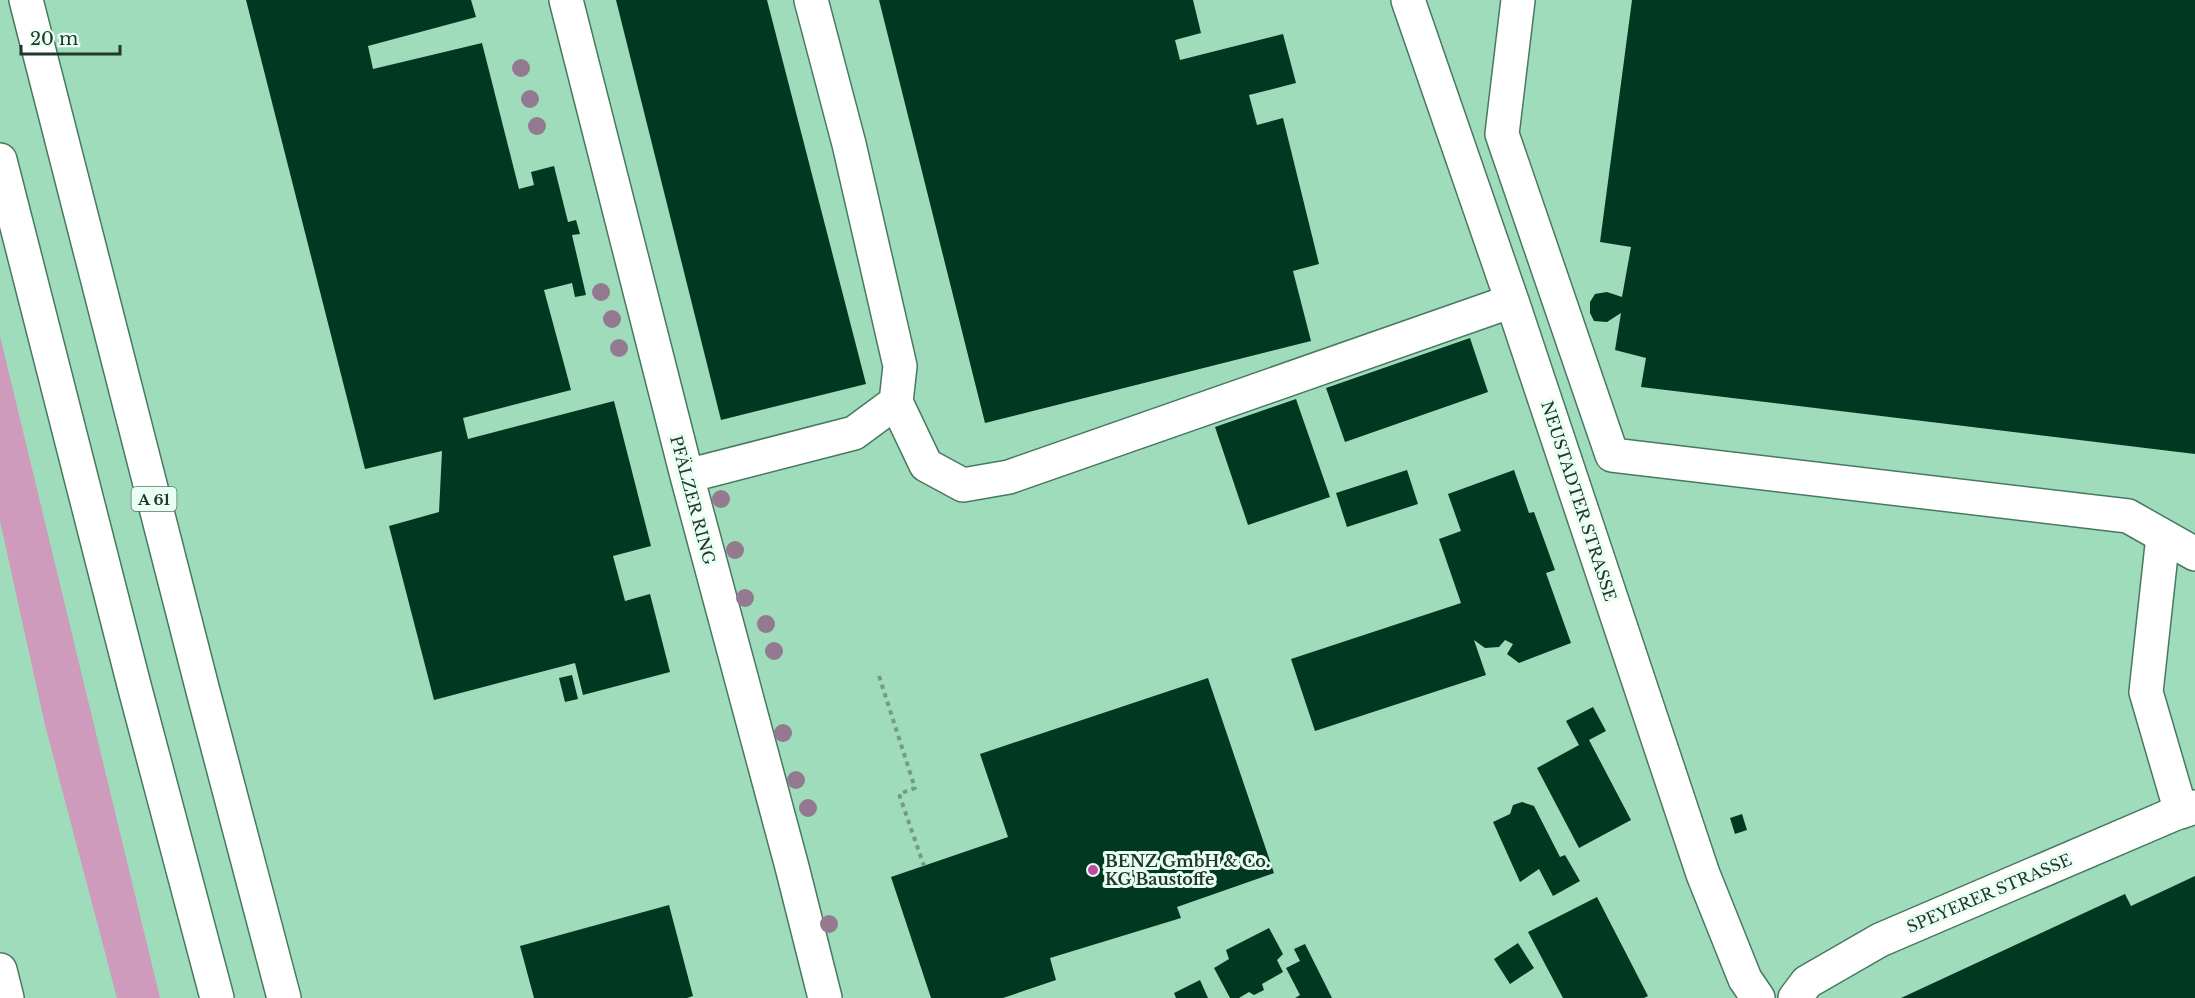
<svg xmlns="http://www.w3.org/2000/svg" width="2195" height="998" font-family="'Libre Baskerville',serif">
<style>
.built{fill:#9fdcbb}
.green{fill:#cf9bbd}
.building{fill:#013822}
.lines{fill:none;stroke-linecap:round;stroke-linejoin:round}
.minor-casing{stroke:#487960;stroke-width:36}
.highway-casing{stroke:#487960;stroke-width:36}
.path{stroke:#759b86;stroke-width:4;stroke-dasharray:4.5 4.5;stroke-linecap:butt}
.minor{stroke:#fff;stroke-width:33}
.highway{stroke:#fff;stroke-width:33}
.tree{fill:#947a91}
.poi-dot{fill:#c14aa0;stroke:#eafff3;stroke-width:2}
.labels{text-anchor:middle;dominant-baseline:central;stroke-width:6;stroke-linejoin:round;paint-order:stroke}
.shield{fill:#eafff3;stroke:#5e7368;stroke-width:1.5}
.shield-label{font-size:15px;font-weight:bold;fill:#22372c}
.street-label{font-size:16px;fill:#22372c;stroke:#eafff3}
.poi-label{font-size:16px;font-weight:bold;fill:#22372c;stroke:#eafff3;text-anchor:start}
</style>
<rect width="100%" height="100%" fill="#b2e6c9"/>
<!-- built -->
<path class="built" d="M 0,0 L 2195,0 L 2195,998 L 0,998 Z"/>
<!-- green -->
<path class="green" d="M 0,336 L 160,998 L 117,998 L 45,725 L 0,521 Z"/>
<!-- building -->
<path class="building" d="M 246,0 L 471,0 L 476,17 L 368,46 L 373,69 L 482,43 L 519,189 L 534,185 L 531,172 L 554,166 L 568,222 L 576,220 L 580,234 L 572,235 L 586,295 L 575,297 L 572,283 L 544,290 L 571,390 L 463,418 L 468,439 L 614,401 L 651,546 L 613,556 L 625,601 L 650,594 L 670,672 L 583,695 L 575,663 L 434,700 L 389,526 L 439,512 L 442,451 L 365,469 Z
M 616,0 L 767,0 L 866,384 L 721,420 Z
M 879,0 L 1193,0 L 1201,33 L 1175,40 L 1180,60 L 1283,34 L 1296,83 L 1249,95 L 1257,125 L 1283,118 L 1319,264 L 1293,271 L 1311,341 L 985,423 Z
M 1632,0 L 2195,0 L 2195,454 L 1641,387 L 1646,358 L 1615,350 L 1621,313 L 1607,322 L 1594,321 L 1590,313 L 1590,302 L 1595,294 L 1607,292 L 1622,297 L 1631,247 L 1600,242 Z
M 1470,338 L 1488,392 L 1345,442 L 1326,388 Z
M 1296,399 L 1330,497 L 1248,525 L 1215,427 Z
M 1407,470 L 1418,504 L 1347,527 L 1336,493 Z
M 1514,470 L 1529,513 L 1534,512 L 1555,570 L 1546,573 L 1571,643 L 1519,663 L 1507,654 L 1513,644 L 1505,640 L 1499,647 L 1485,648 L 1474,640 L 1486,675 L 1315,731 L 1291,659 L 1461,603 L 1439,539 L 1461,531 L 1448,494 Z
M 572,675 L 578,699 L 565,702 L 559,678 Z
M 1208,678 L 1274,873 L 1177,907 L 1181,918 L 1050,958 L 1056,980 L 1003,998 L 931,998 L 891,877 L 1008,837 L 980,754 Z
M 1593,707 L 1606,731 L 1589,740 L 1631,820 L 1579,848 L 1537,768 L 1579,745 L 1566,721 Z
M 1522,802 L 1534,806 L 1560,857 L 1565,855 L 1580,881 L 1553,896 L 1539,869 L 1520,882 L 1493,822 L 1510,814 L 1513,805 Z
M 1742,814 L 1747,830 L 1735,834 L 1730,818 Z
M 2195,876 L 2195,998 L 1901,998 L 2125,894 L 2131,906 Z
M 1597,897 L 1648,996 L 1644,998 L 1563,998 L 1528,932 Z
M 669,905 L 693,996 L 687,998 L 534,998 L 520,946 Z
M 1269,928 L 1283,954 L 1277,960 L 1283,972 L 1262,984 L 1264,990 L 1254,995 L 1249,992 L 1239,998 L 1230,998 L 1214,968 L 1229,959 L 1226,950 Z
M 1518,943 L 1534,968 L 1510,984 L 1494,959 Z
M 1305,944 L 1332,998 L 1295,998 L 1300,995 L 1286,968 L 1300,961 L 1294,949 Z
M 1200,980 L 1208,998 L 1176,998 L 1174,993 Z"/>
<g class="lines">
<defs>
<path id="minor" d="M 566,0 L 687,476 L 792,867 L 825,998
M 1408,0 L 1512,301 L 1703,874 L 1745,979 L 1758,998
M 1518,0 L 1502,134 L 1612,455 L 2128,516 L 2195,554
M 896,402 L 926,465 L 963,485 L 1009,477 L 1512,301
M 687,476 L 854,433 L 896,402 L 900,366 L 849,144 L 811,0
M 2163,536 L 2146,692 L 2181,812
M 0,970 L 7,998
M 1795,998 L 1807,982 L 1880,940 L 2174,814 L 2195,807"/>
<path id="highway" d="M 26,0 L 203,691 L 284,998
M 0,160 L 134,685 L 217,998"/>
</defs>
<!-- minor casing -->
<use href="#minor" class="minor-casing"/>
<!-- highway casing -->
<use href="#highway" class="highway-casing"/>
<!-- path -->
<path class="path" d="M 879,676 L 915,788 L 899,794 L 924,866"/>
<!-- minor -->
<use href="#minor" class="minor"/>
<!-- highway -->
<use href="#highway" class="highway"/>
</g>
<!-- trees -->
<g class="tree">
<circle cx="521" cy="68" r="9"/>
<circle cx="530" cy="99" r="9"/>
<circle cx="537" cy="126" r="9"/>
<circle cx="601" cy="292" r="9"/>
<circle cx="612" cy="319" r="9"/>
<circle cx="619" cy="348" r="9"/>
<circle cx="721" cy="499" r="9"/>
<circle cx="735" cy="550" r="9"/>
<circle cx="745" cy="598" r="9"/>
<circle cx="766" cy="624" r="9"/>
<circle cx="774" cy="651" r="9"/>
<circle cx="783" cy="733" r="9"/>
<circle cx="796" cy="780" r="9"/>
<circle cx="808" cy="808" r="9"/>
<circle cx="829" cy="924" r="9"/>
</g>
<!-- markers -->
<circle class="poi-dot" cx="1093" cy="870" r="6"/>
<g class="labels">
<!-- shield labels -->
<rect class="shield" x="131.5" y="487" width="45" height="24" rx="4.5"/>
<g class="shield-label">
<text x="154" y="499">A 61</text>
</g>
<!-- street labels -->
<g class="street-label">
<text transform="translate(693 500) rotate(75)">PFÄLZER RING</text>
<text transform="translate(1579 501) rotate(72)">NEUSTADTER STRASSE</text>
<text transform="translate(1989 893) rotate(-23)">SPEYERER STRASSE</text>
</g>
<!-- poi labels -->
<g class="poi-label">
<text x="1105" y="861">BENZ GmbH &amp; Co.<tspan x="1105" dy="18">KG Baustoffe</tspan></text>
</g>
</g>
<!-- scale -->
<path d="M21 45v9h99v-9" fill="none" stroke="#22372c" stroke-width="3"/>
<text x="30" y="45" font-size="18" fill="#22372c" stroke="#eafff3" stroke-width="4.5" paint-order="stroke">20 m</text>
</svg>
